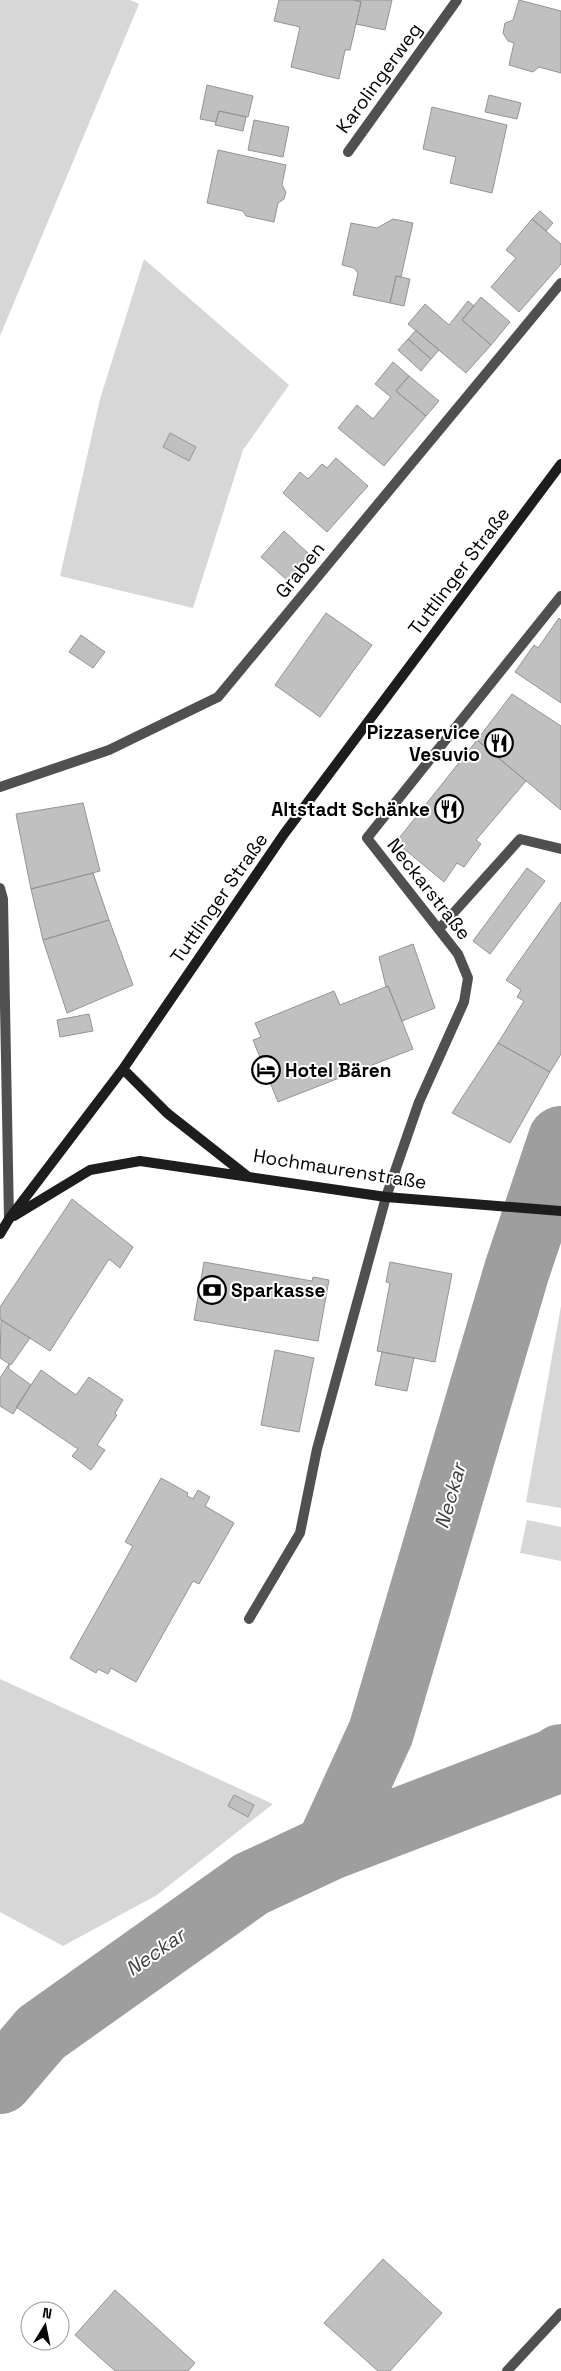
<svg xmlns="http://www.w3.org/2000/svg" width="561" height="2371" font-family="'Space Grotesk',sans-serif">
<style>
.green{fill:#d7d7d7}
.lines{fill:none;stroke-linecap:round;stroke-linejoin:round}
.river{stroke:#9e9e9e;stroke-width:66}
.building{fill:#c0c0c0;stroke:#949494}
.lane{stroke:#505050;stroke-width:10}
.street{stroke:#505050;stroke-width:10}
.secondary{stroke:#1d1d1d;stroke-width:10}
.labels{text-anchor:middle;dominant-baseline:central;stroke-width:4;stroke-linejoin:round;paint-order:stroke}
.street-label{font-size:19px;fill:#000;stroke:#fff}
.poi-label{font-size:19px;font-weight:bold;fill:#000;stroke:#fff;text-anchor:end}
.water-label{font-size:20px;font-style:italic;fill:#3f3f3f;stroke:#fff}
</style>
<rect width="100%" height="100%" fill="#fff"/>
<!-- green -->
<path class="green" d="M 0,0 L 130,0 L 139,4 L 0,336 Z
M 144,259 L 289,385 L 243,450 L 193,608 L 60,576 L 100,399 Z
M 561,1306 L 561,1508 L 526,1502 Z
M 527,1520 L 561,1527 L 561,1561 L 520,1553 Z
M 0,1679 L 273,1804 L 157,1895 L 63,1946 L 0,1912 Z"/>
<g class="lines">
<!-- river -->
<path class="river" d="M 328,1848 L 381,1732 L 517,1270 L 561,1139
M 0,2081 L 41,2033 L 251,1884 L 328,1848 L 558,1760 L 561,1757"/>
</g>
<!-- building -->
<path class="building" d="M 279,0 L 353,0 L 361,2 L 350,50 L 345,50 L 339,79 L 291,67 L 300,27 L 274,21 Z
M 355,0 L 392,0 L 385,30 L 356,24 L 361,2 Z
M 519,0 L 561,11 L 561,73 L 539,67 L 533,72 L 509,65 L 514,43 L 508,41 L 503,33 L 505,23 L 513,20 Z
M 207,85 L 253,96 L 248,117 L 219,111 L 216,122 L 200,119 Z
M 489,95 L 521,103 L 517,119 L 485,112 Z
M 432,107 L 507,125 L 492,193 L 450,183 L 456,157 L 423,149 Z
M 219,111 L 246,117 L 243,131 L 215,125 Z
M 254,120 L 289,127 L 283,157 L 248,150 Z
M 218,150 L 286,165 L 282,185 L 286,192 L 284,199 L 278,203 L 274,222 L 246,216 L 243,211 L 207,203 Z
M 540,211 L 553,223 L 546,231 L 532,219 Z
M 393,219 L 413,223 L 401,277 L 396,276 L 390,303 L 353,295 L 358,273 L 354,268 L 342,265 L 351,223 L 377,228 Z
M 532,219 L 561,244 L 561,264 L 519,312 L 491,287 L 516,258 L 506,250 Z
M 396,276 L 410,279 L 404,306 L 390,303 Z
M 481,297 L 510,322 L 491,345 L 462,320 Z
M 468,301 L 474,306 L 462,320 L 491,345 L 466,373 L 408,324 L 425,304 L 449,325 Z
M 416,330 L 439,350 L 431,359 L 408,339 Z
M 408,339 L 431,359 L 421,371 L 398,350 Z
M 393,362 L 409,376 L 396,391 L 426,416 L 384,466 L 338,428 L 357,405 L 373,419 L 391,397 L 375,384 Z
M 409,376 L 439,401 L 426,416 L 396,391 Z
M 170,433 L 196,447 L 189,461 L 163,447 Z
M 336,458 L 368,486 L 327,532 L 283,493 L 300,472 L 308,479 L 322,464 L 327,468 Z
M 284,531 L 309,554 L 287,580 L 261,557 Z
M 326,613 L 372,645 L 320,717 L 275,685 Z
M 559,618 L 561,620 L 561,703 L 515,672 L 534,645 L 538,648 Z
M 81,635 L 105,652 L 93,668 L 69,652 Z
M 512,694 L 561,726 L 561,810 L 477,740 Z
M 477,740 L 526,781 L 476,840 L 481,844 L 464,867 L 457,863 L 444,882 L 396,842 Z
M 83,803 L 100,871 L 31,889 L 16,814 Z
M 527,868 L 545,881 L 490,954 L 473,941 Z
M 93,873 L 109,920 L 43,940 L 31,889 Z
M 561,902 L 561,1054 L 550,1072 L 498,1043 L 524,1001 L 517,997 L 521,990 L 506,980 Z
M 109,920 L 133,985 L 67,1013 L 43,940 Z
M 413,944 L 435,1008 L 402,1021 L 388,986 L 386,987 L 379,957 Z
M 388,986 L 413,1049 L 278,1102 L 253,1040 L 261,1037 L 255,1023 L 334,991 L 340,1005 Z
M 89,1014 L 93,1031 L 60,1037 L 57,1020 Z
M 498,1043 L 550,1072 L 510,1143 L 452,1113 Z
M 72,1199 L 133,1247 L 120,1268 L 109,1259 L 50,1351 L 0,1319 L 0,1307 Z
M 204,1262 L 312,1281 L 313,1277 L 329,1280 L 318,1341 L 194,1320 Z
M 390,1262 L 452,1274 L 435,1362 L 377,1351 L 390,1283 L 386,1282 Z
M 1,1320 L 30,1338 L 11,1365 L 0,1358 Z
M 275,1350 L 314,1358 L 299,1432 L 261,1425 Z
M 382,1352 L 414,1358 L 407,1391 L 375,1385 Z
M 9,1364 L 9,1369 L 31,1385 L 13,1414 L 0,1406 L 0,1378 Z
M 41,1370 L 76,1395 L 89,1377 L 123,1400 L 115,1413 L 117,1415 L 97,1445 L 105,1450 L 91,1470 L 72,1456 L 78,1449 L 16,1407 Z
M 161,1478 L 188,1493 L 187,1496 L 193,1499 L 198,1490 L 210,1497 L 205,1506 L 234,1523 L 199,1584 L 193,1581 L 136,1682 L 111,1668 L 108,1674 L 98,1669 L 96,1673 L 70,1658 L 133,1546 L 125,1542 Z
M 234,1795 L 254,1805 L 248,1817 L 228,1806 Z
M 383,2259 L 442,2313 L 390,2371 L 378,2371 L 324,2323 Z
M 115,2290 L 195,2363 L 188,2371 L 115,2371 L 75,2335 Z"/>
<g class="lines">
<!-- lane -->
<path class="lane" d="M 439,929 L 520,839 L 561,849
M 249,1619 L 300,1533 L 317,1449 L 386,1197"/>
<!-- street -->
<path class="street" d="M 348,152 L 457,0
M 0,787 L 109,750 L 218,697 L 561,283
M 0,888 L 3,899 L 9,1219
M 386,1197 L 419,1102 L 464,1002 L 468,978 L 458,954 L 367,838 L 561,596
M 507,2371 L 561,2313"/>
<!-- secondary -->
<path class="secondary" d="M 123,1069 L 167,1113 L 247,1176
M 14,1216 L 90,1170 L 140,1161 L 386,1197 L 561,1211
M 0,1234 L 9,1219 L 123,1069 L 284,834 L 561,464"/>
</g>
<!-- icons -->
<defs>
<symbol id="restaurant-ring" viewBox="-11 -11 22 22"><circle r="9.5" fill="#fff" stroke="#000" stroke-width="1.5"/><path d="M-5-6h1v4h1v-4h1v4h1v-4h1v5L-1.5 .5V6h-2V.5L-5-1ZM5-6V6H3V1.5H1.5Q1.5-4 5-6Z" fill="#000"/></symbol>
<symbol id="hotel-ring" viewBox="-11 -11 22 22"><circle r="9.5" fill="#fff" stroke="#000" stroke-width="1.5"/><path d="M-6-4.5h1.5V1H6V5H4.5V3h-9V5H-6ZM-4 0a1.8 1.8 0 1 1 3.6 0ZM.5 0V-2.5h3Q6-2.5 6 0Z" fill="#000"/></symbol>
<symbol id="bank-ring" viewBox="-11 -11 22 22"><circle r="9.5" fill="#fff" stroke="#000" stroke-width="1.5"/><path d="M-6-4H6V4H-6ZM0-2.3a2.3 2.3 0 1 0 0 4.6a2.3 2.3 0 1 0 0-4.6Z" fill="#000"/></symbol>
</defs>
<g fill-rule="evenodd">
<use href="#restaurant-ring" x="483" y="727" width="32" height="32"/>
<use href="#restaurant-ring" x="433" y="793" width="32" height="32"/>
<use href="#hotel-ring" x="250" y="1054" width="32" height="32"/>
<use href="#bank-ring" x="196" y="1274" width="32" height="32"/>
</g>
<g class="labels">
<!-- street labels -->
<g class="street-label">
<text transform="translate(379 78) rotate(-54)">Karolingerweg</text>
<text transform="translate(300 570) rotate(-51)">Graben</text>
<text transform="translate(459 571) rotate(-53)">Tuttlinger Straße</text>
<text transform="translate(429 889) rotate(52)">Neckarstraße</text>
<text transform="translate(219 898) rotate(-55)">Tuttlinger Straße</text>
<text transform="translate(340 1169) rotate(9)">Hochmaurenstraße</text>
</g>
<!-- poi labels -->
<g class="poi-label">
<text x="480" y="732">Pizzaservice<tspan x="480" dy="22">Vesuvio</tspan></text>
<text x="430" y="809">Altstadt Schänke</text>
<text x="285" y="1070" text-anchor="start">Hotel Bären</text>
<text x="231" y="1290" text-anchor="start">Sparkasse</text>
</g>
<!-- water labels -->
<g class="water-label">
<text transform="translate(450 1496) rotate(-74)">Neckar</text>
<text transform="translate(155 1952) rotate(-35)">Neckar</text>
</g>
</g>
<!-- north arrow -->
<g transform="translate(45 2326) rotate(10)"><circle r="24" fill="#ffffff" stroke="#999999"/>
<path d="M0-4L9 19L0 12L-9 19Z" fill="#000000"/>
<text y="-8" font-size="14" font-weight="bold" text-anchor="middle" fill="#000000">N</text>
</g>
</svg>
